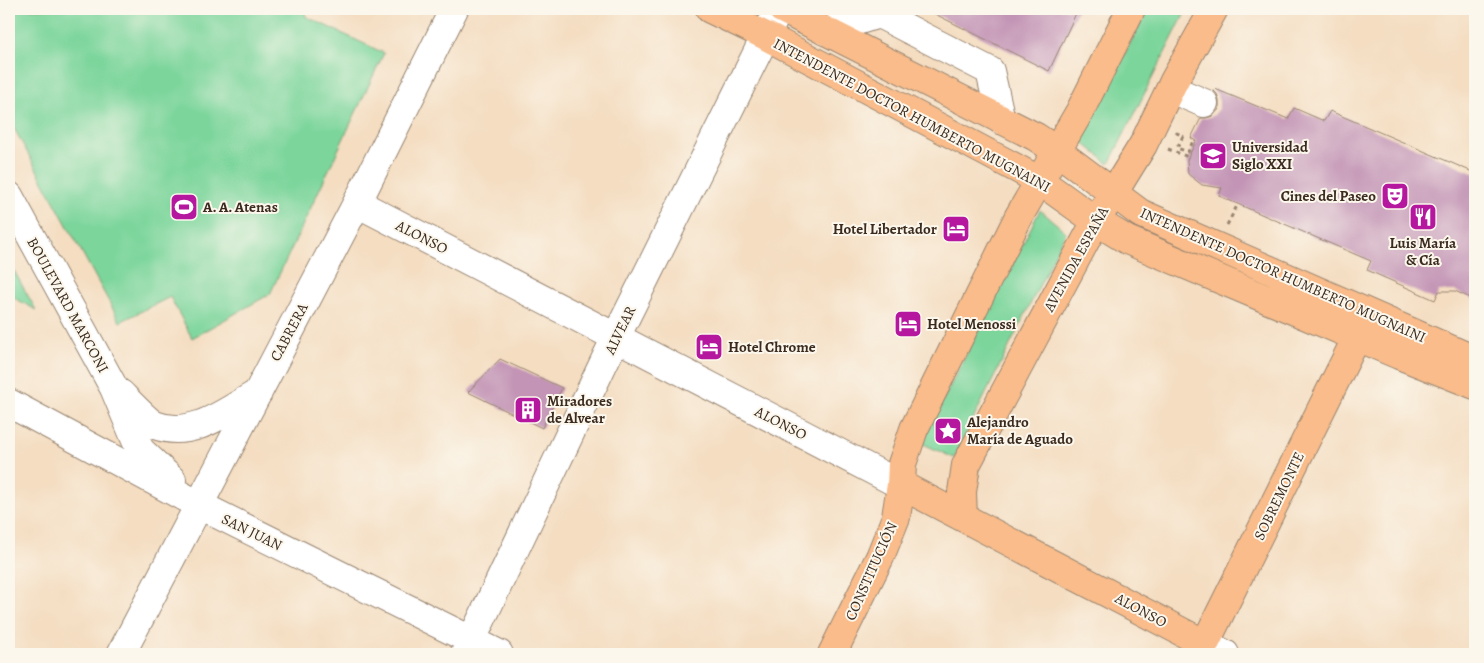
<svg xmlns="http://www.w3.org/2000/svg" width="1484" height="663" font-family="Alegreya,serif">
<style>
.green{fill:#7bd59b;stroke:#5b805c}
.building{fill:#c394b6}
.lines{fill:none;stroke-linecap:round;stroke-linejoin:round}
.minor-casing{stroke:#988470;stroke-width:30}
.major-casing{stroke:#988470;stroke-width:30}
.path{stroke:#988470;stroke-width:3;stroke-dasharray:4 4;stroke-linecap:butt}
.minor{stroke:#fff;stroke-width:28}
.major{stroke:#f9bc8a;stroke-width:28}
.labels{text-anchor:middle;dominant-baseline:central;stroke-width:4;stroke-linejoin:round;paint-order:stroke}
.street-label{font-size:15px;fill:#3b2a1e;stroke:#fbf7ec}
.poi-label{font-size:15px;font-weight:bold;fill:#3b2a1e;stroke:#fbf7ec;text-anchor:start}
</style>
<rect width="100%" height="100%" fill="#fbf7ec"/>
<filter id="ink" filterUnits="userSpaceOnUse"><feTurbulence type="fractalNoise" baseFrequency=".02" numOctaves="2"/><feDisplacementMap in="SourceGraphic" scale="10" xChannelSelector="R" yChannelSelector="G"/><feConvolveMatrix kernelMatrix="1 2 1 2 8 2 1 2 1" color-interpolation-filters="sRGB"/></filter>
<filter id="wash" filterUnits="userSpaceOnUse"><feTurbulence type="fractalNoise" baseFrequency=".0096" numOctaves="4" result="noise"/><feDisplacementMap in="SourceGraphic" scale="20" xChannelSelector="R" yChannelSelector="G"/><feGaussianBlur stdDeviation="1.12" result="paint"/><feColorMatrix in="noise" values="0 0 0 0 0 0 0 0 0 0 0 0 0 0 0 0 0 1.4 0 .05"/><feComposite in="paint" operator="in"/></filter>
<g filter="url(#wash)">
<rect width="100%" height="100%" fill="#f4ddc1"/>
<!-- green -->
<path class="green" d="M 9,9 L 308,9 L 305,16 L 384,53 L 270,294 L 192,338 L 170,297 L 120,322 L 9,119 Z
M 1148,9 L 1187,9 L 1109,164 L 1080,140 Z
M 1040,210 L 1066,232 L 954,458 L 921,443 Z
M 9,262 L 36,310 L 9,295 Z"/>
<g id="blocks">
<!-- building -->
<path class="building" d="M 925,9 L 1078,9 L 1049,71 Z
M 1215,89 L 1288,119 L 1294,108 L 1324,121 L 1330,111 L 1475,173 L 1475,300 L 1455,291 L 1439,291 L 1435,300 L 1367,270 L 1371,261 L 1219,196 L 1222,188 L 1202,185 L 1188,174 L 1187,160 L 1196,141 L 1191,138 L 1201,118 L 1206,118 L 1213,116 L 1219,109 L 1219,101 L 1217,94 L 1214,91 Z
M 500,359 L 562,388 L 542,428 L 468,392 Z"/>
</g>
</g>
<g filter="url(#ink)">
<use href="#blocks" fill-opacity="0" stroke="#988470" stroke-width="1"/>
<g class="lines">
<defs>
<path id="minor" d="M 825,31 L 879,14 L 990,71 L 1001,120
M 1171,89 L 1204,103
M 9,196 L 114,388 L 140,450 L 172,480
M 357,203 L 901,485
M 121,394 C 128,401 148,422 155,425 C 192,440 228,410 258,393
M 9,403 L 199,505 L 499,654
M 1205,644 L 1225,654
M 121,654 L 357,203 L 454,9
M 465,654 L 616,337 L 779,9"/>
<path id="major" d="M 710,9 L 766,36 L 1018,169 L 1040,181 L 1096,221 L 1127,240 L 1399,355 L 1475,385
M 782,9 L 1036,137 L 1057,151 L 1140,213 L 1475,360
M 901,485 L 1205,644
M 963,517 L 962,492 L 966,465 L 1096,221 L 1143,145 L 1174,81 L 1214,9
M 832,654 L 880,557 L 896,517 L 901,485 L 902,464 L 914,429 L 1019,216 L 1080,111 L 1131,9
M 1200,654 L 1357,337"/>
</defs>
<!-- minor casing -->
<use href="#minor" class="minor-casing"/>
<!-- major casing -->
<use href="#major" class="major-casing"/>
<!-- path -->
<path class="path" d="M 1176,134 L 1177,133 L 1183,136 L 1177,148 L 1188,152 L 1194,139
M 1168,149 L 1188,157
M 1227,225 L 1238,204"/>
<!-- minor -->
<use href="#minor" class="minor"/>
<!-- major -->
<use href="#major" class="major"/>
</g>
</g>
<!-- icons -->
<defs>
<symbol id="university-square" viewBox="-11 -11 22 22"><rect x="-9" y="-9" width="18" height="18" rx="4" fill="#b5179e" stroke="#fbf7ec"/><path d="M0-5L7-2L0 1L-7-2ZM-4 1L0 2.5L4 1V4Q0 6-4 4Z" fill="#fff"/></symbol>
<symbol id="theatre-square" viewBox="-11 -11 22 22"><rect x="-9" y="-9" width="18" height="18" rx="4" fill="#b5179e" stroke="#fbf7ec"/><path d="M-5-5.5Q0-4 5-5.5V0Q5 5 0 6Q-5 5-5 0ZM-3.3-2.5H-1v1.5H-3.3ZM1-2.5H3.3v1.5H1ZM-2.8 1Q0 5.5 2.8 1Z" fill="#fff"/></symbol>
<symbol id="stadium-square" viewBox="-11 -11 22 22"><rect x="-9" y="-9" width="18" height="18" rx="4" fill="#b5179e" stroke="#fbf7ec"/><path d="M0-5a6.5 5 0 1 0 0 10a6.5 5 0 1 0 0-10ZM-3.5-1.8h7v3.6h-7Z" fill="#fff"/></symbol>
<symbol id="restaurant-square" viewBox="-11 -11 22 22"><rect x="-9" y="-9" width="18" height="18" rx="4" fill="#b5179e" stroke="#fbf7ec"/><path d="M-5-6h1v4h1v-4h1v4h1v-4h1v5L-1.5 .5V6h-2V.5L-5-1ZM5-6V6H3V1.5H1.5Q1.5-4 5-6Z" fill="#fff"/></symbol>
<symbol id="hotel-square" viewBox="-11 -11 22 22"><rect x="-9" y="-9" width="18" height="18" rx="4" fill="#b5179e" stroke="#fbf7ec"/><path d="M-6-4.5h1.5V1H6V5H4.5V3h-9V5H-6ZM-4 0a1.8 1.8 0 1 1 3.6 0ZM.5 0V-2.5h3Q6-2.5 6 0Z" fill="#fff"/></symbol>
<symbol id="building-square" viewBox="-11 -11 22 22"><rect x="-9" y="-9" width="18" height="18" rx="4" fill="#b5179e" stroke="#fbf7ec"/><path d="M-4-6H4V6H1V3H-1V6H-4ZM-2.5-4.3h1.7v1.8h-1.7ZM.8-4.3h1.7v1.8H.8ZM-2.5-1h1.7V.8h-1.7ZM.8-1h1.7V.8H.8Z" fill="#fff"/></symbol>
<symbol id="sight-square" viewBox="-11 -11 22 22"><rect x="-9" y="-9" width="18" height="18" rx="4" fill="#b5179e" stroke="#fbf7ec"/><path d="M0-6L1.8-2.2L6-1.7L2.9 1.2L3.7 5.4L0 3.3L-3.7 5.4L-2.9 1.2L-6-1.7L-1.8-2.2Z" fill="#fff"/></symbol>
</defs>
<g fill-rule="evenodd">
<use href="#university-square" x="1197" y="140" width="32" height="32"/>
<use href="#theatre-square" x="1379" y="180" width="32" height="32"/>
<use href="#stadium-square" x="168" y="191" width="32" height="32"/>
<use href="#restaurant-square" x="1407" y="201" width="32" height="32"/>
<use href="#hotel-square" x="940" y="213" width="32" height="32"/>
<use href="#hotel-square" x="892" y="308" width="32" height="32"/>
<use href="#hotel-square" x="693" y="331" width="32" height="32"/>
<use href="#building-square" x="512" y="394" width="32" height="32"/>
<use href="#sight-square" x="932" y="415" width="32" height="32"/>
</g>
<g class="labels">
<!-- street labels -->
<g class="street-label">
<text transform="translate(912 115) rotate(28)">INTENDENTE DOCTOR HUMBERTO MUGNAINI</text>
<text transform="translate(422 237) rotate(27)">ALONSO</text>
<text transform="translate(1076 259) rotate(-61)">AVENIDA ESPAÑA</text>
<text transform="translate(1283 275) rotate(24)">INTENDENTE DOCTOR HUMBERTO MUGNAINI</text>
<text transform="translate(68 305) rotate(61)">BOULEVARD MARCONI</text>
<text transform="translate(620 330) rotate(-64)">ALVEAR</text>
<text transform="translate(289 332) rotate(-62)">CABRERA</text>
<text transform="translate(781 423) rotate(27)">ALONSO</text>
<text transform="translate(1279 496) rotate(-64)">SOBREMONTE</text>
<text transform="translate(252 532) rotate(26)">SAN JUAN</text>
<text transform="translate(871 571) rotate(-66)">CONSTITUCIÓN</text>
<text transform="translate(1141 610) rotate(28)">ALONSO</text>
</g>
<!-- poi labels -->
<g class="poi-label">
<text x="1232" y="147">Universidad<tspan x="1232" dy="17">Siglo XXI</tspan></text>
<text x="1376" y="196" text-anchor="end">Cines del Paseo</text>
<text x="203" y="207">A. A. Atenas</text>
<text x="937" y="229" text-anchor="end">Hotel Libertador</text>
<text x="1423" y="243" text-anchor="middle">Luis María<tspan x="1423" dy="17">&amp; Cía</tspan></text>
<text x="927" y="324">Hotel Menossi</text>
<text x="728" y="347">Hotel Chrome</text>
<text x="547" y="401">Miradores<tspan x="547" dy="17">de Alvear</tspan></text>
<text x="967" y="422">Alejandro<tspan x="967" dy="17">María de Aguado</tspan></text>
</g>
</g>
<!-- margin -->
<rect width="1484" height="663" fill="none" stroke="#fbf7ec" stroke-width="30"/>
</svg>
